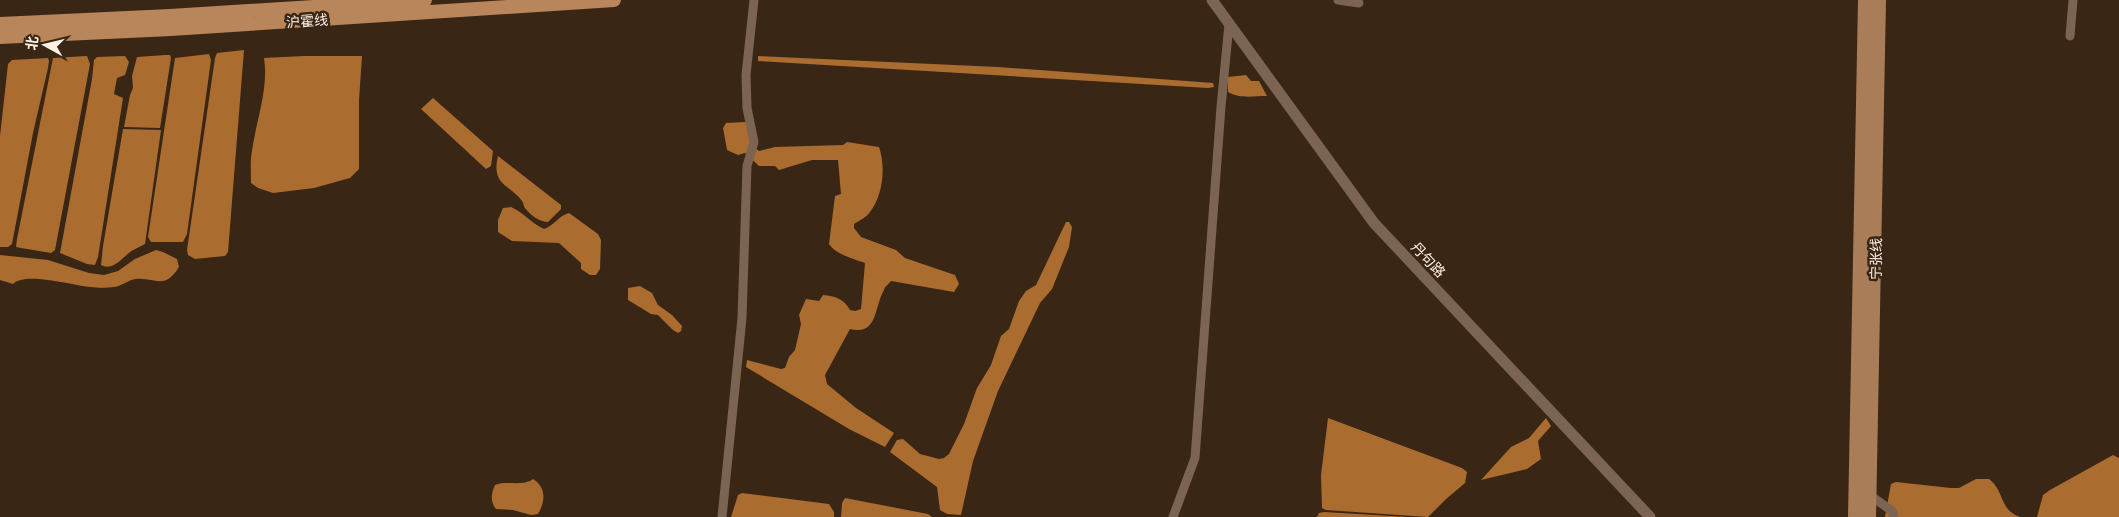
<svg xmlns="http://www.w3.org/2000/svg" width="2119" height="517" font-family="Georgia,'Noto Sans SC',serif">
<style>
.water{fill:#ab6c30}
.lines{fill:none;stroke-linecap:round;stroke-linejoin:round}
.minor{stroke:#7b6451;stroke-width:9}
.tertiary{stroke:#7b6451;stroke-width:11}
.primary{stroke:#a97d58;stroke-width:14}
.trunk{stroke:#b8865a;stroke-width:14}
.labels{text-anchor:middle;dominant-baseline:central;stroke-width:5;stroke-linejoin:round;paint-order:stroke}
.street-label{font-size:14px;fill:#fff1e6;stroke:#3a2615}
</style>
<rect width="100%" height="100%" fill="#3a2615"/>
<!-- water -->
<path class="water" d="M 244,50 L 228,252 L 225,256 L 195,259 L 188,255 L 187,250 L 215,58 L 217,53 Z
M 209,54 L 211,60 L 187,234 L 183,242 L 151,242 L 148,237 L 175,58 Z
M 165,55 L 170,55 L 171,58 L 160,128 L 124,127 L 130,95 L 133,88 L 132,76 L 137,57 Z
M 87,56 L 90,64 L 55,250 L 51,253 L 21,248 L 16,247 L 17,239 L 53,58 Z
M 125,56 L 129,62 L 125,75 L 117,78 L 114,94 L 123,98 L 98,257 L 95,265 L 87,264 L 60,253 L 92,79 L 94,60 L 97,57 Z
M 304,56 L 362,56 L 359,100 L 359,169 L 350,178 L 314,188 L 273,193 L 258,188 L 251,183 C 251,172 250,161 252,151 C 256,121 269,88 264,58 Z
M 758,56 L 998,67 L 1213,83 L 1214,87 L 1208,88 L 758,61 Z
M 48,58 L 49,61 L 48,68 L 33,133 L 12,244 L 8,247 L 0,247 L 0,136 L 8,64 L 12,60 Z
M 1246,75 L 1251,81 L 1259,81 L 1267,96 C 1253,96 1240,99 1228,92 L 1228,77 Z
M 433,98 L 493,151 L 491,166 L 486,169 L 421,109 Z
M 745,122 L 747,123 L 750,144 L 759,151 L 775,147 L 843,145 L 847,142 L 879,147 C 886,167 883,195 870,212 C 867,217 860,220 854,224 L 854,228 L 861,237 L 896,250 L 905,258 L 955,275 L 959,284 L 954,292 L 891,281 C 889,284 885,286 884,290 C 874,307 878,336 850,329 L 825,375 L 827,384 L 856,408 L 894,433 L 885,447 L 849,429 L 746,367 L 747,360 L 781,369 L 785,368 L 789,357 L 795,350 L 801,324 L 799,315 L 806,299 L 819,301 L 823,295 C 835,296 844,299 850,310 L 855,311 L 861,309 L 865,263 C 854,259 835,254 829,244 L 835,196 L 841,194 L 838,160 L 812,160 L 779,170 L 775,166 L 759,166 L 745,153 L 738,155 L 727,150 L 723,128 L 726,123 Z
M 123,129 L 161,130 L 145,244 C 140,247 134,249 130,252 C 121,259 113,271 101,265 L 103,246 Z
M 498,156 L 561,205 L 561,209 L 548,222 C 540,222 530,215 525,208 C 523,205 524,204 522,201 C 509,184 491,185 498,156 Z
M 511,207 C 523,212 531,223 544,229 C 554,226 559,215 569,213 L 598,234 L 601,240 L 600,269 L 596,275 L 590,275 L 581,269 L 581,263 L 559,243 L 512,241 L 498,232 L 498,220 L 503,208 Z
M 1066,222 L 1069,222 L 1072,227 L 1069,247 L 1052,289 L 1040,303 L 998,391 L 973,461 L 961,515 L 947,514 L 940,510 L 937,487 L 890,452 L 897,440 L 903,439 L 920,454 L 939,459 L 944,458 L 949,454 L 964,424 L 977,388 L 991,365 L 1001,336 L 1009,329 L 1019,301 L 1026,291 L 1036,285 Z
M 156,250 L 163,252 L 177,259 L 179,267 C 164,291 155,277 136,279 C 128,280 122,286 114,287 C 107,288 98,288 91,287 C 74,286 25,271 13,284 L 0,280 L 0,255 L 48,260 L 89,273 L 104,275 L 118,271 L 135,259 Z
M 640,286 L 652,293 L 658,305 L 672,315 L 682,326 L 681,331 L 678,333 L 673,330 L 658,315 L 651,314 L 628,300 L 628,288 Z
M 1328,418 L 1462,468 L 1467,472 L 1465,483 L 1445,500 L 1428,517 L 1326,510 L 1322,508 L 1321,475 Z
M 1546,418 L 1551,426 L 1538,441 L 1541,459 L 1527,469 L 1481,480 L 1511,447 L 1529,438 Z
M 2113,455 L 2119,458 L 2119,517 L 2037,517 L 2043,495 L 2050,490 Z
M 533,479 C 547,488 545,502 538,514 L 531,515 L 513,510 L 496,509 C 490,501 491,494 495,485 C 507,480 522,487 533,479 Z
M 1976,479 L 1989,479 C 2005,491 1999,510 2020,517 L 1885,517 L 1891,484 L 1896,482 L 1951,488 L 1959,488 Z
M 742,493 L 829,504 L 834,512 L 834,517 L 731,517 L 738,495 Z
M 845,498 L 928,514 L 932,517 L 841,517 L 842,503 Z
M 1324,512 L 1408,517 L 1317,517 L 1319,513 Z"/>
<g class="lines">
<!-- minor -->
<path class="minor" d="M 1338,0 L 1359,3
M 2070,36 L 2073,0
M 1871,496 L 1892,511 L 1894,517
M 722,517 L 742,318 L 747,166 L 754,142 L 747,108 L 746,75 L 754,0
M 1173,517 L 1195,458 L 1221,107 L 1229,24"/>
<!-- tertiary -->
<path class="tertiary" d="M 1212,0 L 1374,223 L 1650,517"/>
<!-- primary -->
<path class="primary" d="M 1855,517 L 1865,0
M 1869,517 L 1879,0"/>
<!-- trunk -->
<path class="trunk" d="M 0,24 L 170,16 L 425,0
M 0,37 L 171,29 L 614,0"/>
</g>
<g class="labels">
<!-- street labels -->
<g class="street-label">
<text transform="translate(307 20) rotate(-4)">沪霍线</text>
<text transform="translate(1429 259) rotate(47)">丹句路</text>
<text transform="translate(1875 259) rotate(-89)">宁张线</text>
</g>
</g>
<!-- north arrow -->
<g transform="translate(45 45) rotate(278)" stroke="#3a2615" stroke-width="4" paint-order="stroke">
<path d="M0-4L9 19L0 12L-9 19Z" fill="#fff1e6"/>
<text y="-8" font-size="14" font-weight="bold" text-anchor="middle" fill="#fff1e6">北</text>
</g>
</svg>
